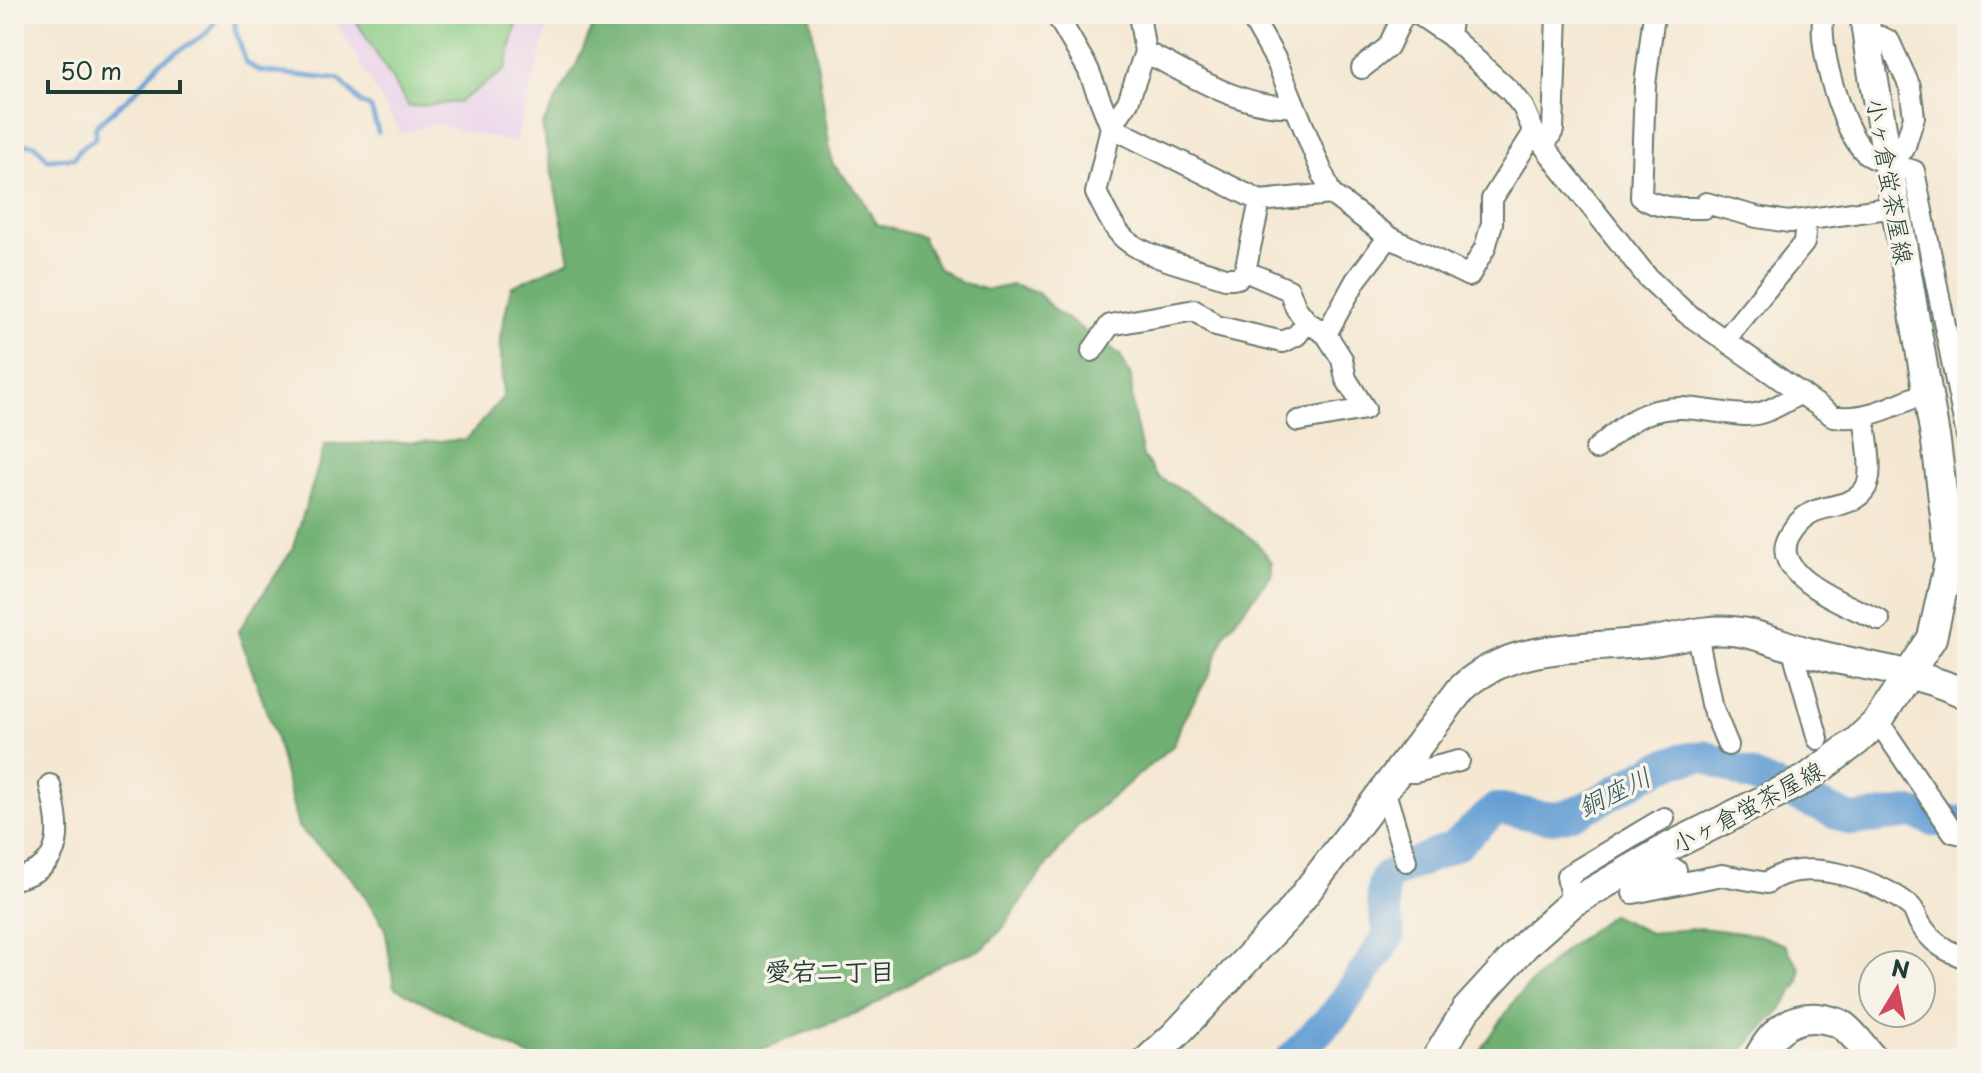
<svg xmlns="http://www.w3.org/2000/svg" width="1981" height="1073" font-family="'Playpen Sans','Klee One',sans-serif">
<style>
.built{fill:#ead1ec}
.green{fill:#8acc85;stroke:#54845c;stroke-width:2}
.forest{fill:#6fb072;stroke:#477653;stroke-width:2}
.lines{fill:none;stroke-linecap:round;stroke-linejoin:round}
.stream{stroke:#659fd4;stroke-width:5}
.river{stroke:#659fd4;stroke-width:32}
.street-casing{stroke:#6a796c;stroke-width:24}
.secondary-casing{stroke:#6a796c;stroke-width:32}
.street{stroke:#fff;stroke-width:20}
.secondary{stroke:#fff;stroke-width:28}
.labels{text-anchor:middle;dominant-baseline:central;stroke-width:7;stroke-linejoin:round;paint-order:stroke}
.street-label{font-size:24px;fill:#1f3d34;stroke:#f7f3e8}
.water-label{font-size:26px;font-style:italic;fill:#345a64;stroke:#f7f3e8}
.neighbourhood-label{font-size:26px;font-weight:bold;fill:#1f3d34;stroke:#f7f3e8}
</style>
<rect width="100%" height="100%" fill="#f7f3e8"/>
<filter id="ink" filterUnits="userSpaceOnUse"><feTurbulence type="fractalNoise" baseFrequency=".0125" numOctaves="2"/><feDisplacementMap in="SourceGraphic" scale="16" xChannelSelector="R" yChannelSelector="G"/><feConvolveMatrix kernelMatrix="1 2 1 2 8 2 1 2 1" color-interpolation-filters="sRGB"/></filter>
<filter id="wash" filterUnits="userSpaceOnUse"><feTurbulence type="fractalNoise" baseFrequency=".006" numOctaves="4" result="noise"/><feDisplacementMap in="SourceGraphic" scale="32" xChannelSelector="R" yChannelSelector="G"/><feGaussianBlur stdDeviation="1.8" result="paint"/><feColorMatrix in="noise" values="0 0 0 0 0 0 0 0 0 0 0 0 0 0 0 0 0 1.4 0 .05"/><feComposite in="paint" operator="in"/></filter>
<g filter="url(#wash)">
<rect width="100%" height="100%" fill="#f5e8d3"/>
<!-- built -->
<path class="built" d="M 331,14 L 552,14 L 515,143 L 435,124 L 401,133 Z"/>
<!-- green -->
<path class="green" d="M 352,14 L 519,14 L 505,70 L 459,102 L 409,107 Z"/>
<!-- forest -->
<path class="forest" d="M 607,14 L 810,14 L 832,163 L 861,196 L 876,224 L 922,237 L 938,268 L 962,283 L 988,290 L 1012,285 L 1037,292 L 1054,310 L 1120,355 L 1131,377 L 1133,411 L 1143,456 L 1159,478 L 1190,494 L 1256,542 L 1272,562 L 1272,574 L 1226,632 L 1209,675 L 1182,722 L 1174,745 L 1079,825 L 1037,878 L 1002,929 L 983,949 L 945,962 L 867,1009 L 736,1059 L 535,1059 L 394,987 L 385,927 L 353,879 L 298,827 L 274,731 L 238,632 L 292,550 L 325,445 L 466,440 L 503,397 L 500,337 L 511,287 L 570,260 L 542,126 L 577,63 L 593,26 Z
M 1611,915 L 1650,933 L 1701,928 L 1759,935 L 1785,945 L 1800,969 L 1799,982 L 1784,1006 L 1734,1059 L 1475,1059 L 1517,997 L 1566,949 Z"/>
<g class="lines">
<!-- stream -->
<path class="stream" d="M 235,14 L 235,29 L 246,63 L 260,71 L 340,80 L 361,103 L 371,108 L 378,132
M 14,142 L 35,145 L 48,159 L 74,158 L 80,149 L 95,138 L 96,126 L 135,92 L 159,63 L 207,33 L 220,14"/>
<!-- river -->
<path class="river" d="M 1291,1059 L 1337,1012 L 1389,936 C 1388,916 1376,894 1387,876 L 1456,845 L 1496,809 C 1519,809 1540,821 1563,816 C 1605,805 1638,771 1680,760 C 1688,758 1697,757 1705,756 L 1852,820 L 1911,813 L 1934,821 L 1967,822"/>
</g>
</g>
<g filter="url(#ink)">
<g class="lines">
<defs>
<path id="street" d="M 1056,14 L 1088,69 L 1111,127 L 1096,193 C 1105,209 1112,228 1126,240 C 1149,259 1197,268 1225,278 L 1238,278 L 1245,271 L 1260,201
M 1139,14 L 1145,52 L 1128,102 L 1111,127 L 1260,201 L 1331,194
M 1250,14 L 1277,62 L 1331,194 L 1389,237 L 1469,276 L 1485,248 L 1492,223 L 1492,199 L 1534,132
M 1418,14 L 1449,35 L 1510,91 L 1523,107 L 1534,132 L 1559,166 L 1648,278 L 1686,313 L 1833,416 C 1865,422 1897,404 1927,392
M 1654,14 L 1645,85 L 1641,197 C 1660,210 1682,208 1704,208 L 1706,203 L 1757,217 L 1789,222 L 1895,207
M 1824,14 C 1816,44 1843,135 1867,154 C 1875,161 1902,167 1914,171 L 1967,436
M 1449,35 L 1452,14
M 1881,37 L 1889,41 L 1910,87 L 1914,117 L 1904,149 L 1887,161
M 1145,52 C 1190,74 1241,109 1293,106
M 1362,68 L 1388,47 L 1404,14
M 1545,145 L 1553,130 L 1557,14
M 1245,271 L 1289,290 L 1296,308 L 1307,322
M 1725,340 L 1804,243 L 1806,221
M 1092,351 L 1110,325 L 1195,310 L 1216,326 L 1283,342 L 1297,335 L 1307,322 L 1326,334 L 1356,280 L 1389,237
M 1864,416 C 1866,434 1875,475 1865,489 C 1855,505 1832,505 1815,511 C 1803,516 1795,525 1789,536 C 1767,577 1853,607 1879,620
M 1298,421 L 1365,409 L 1346,379 L 1342,359 L 1326,334
M 1596,449 C 1611,437 1627,421 1646,414 C 1679,401 1711,413 1744,415 C 1765,416 1784,402 1801,393
M 1697,634 L 1711,704 L 1728,745
M 1792,647 L 1818,739
M 1878,721 L 1953,832 L 1967,835
M 1398,772 L 1415,772 L 1459,761
M 1384,789 L 1406,861
M 1676,870 L 1633,893 L 1722,875 L 1767,883 C 1801,854 1879,880 1910,906 C 1915,910 1916,917 1919,922 C 1931,942 1946,952 1967,958
M 14,879 C 68,867 60,827 50,785
M 1572,903 L 1567,876 L 1664,818"/>
<path id="secondary" d="M 1149,1059 L 1175,1035 L 1288,916 L 1461,689 C 1513,641 1582,650 1647,642 C 1674,639 1704,628 1732,631 C 1758,633 1782,645 1808,652 C 1861,667 1917,670 1967,695
M 1436,1059 L 1466,1010 L 1528,942 L 1572,903 L 1669,847 L 1806,779 L 1857,741 L 1878,721 L 1932,638 L 1949,561 L 1946,524 L 1936,442 L 1870,58 L 1864,14
M 1758,1059 C 1771,1032 1793,1013 1824,1019 C 1831,1021 1837,1021 1842,1025 C 1855,1034 1863,1048 1873,1059"/>
</defs>
<!-- street casing -->
<use href="#street" class="street-casing"/>
<!-- secondary casing -->
<use href="#secondary" class="secondary-casing"/>
<!-- street -->
<use href="#street" class="street"/>
<!-- secondary -->
<use href="#secondary" class="secondary"/>
</g>
</g>
<g class="labels">
<!-- street labels -->
<g class="street-label">
<text transform="translate(1891 181) rotate(80)">小ヶ倉蛍茶屋線</text>
<text transform="translate(1747 806) rotate(-28)">小ヶ倉蛍茶屋線</text>
</g>
<!-- water labels -->
<g class="water-label">
<text transform="translate(1614 791) rotate(-26)">銅座川</text>
</g>
<!-- neighbourhood labels -->
<g class="neighbourhood-label">
<text x="830" y="970">愛宕二丁目</text>
</g>
</g>
<!-- margin -->
<rect width="1981" height="1073" fill="none" stroke="#f7f3e8" stroke-width="48"/>
<!-- north arrow -->
<g transform="translate(1897 989) rotate(10)"><circle r="38" fill="#f7f3e8" stroke="#a1aaa0" stroke-width="2"/>
<path d="M0-6L14 30L0 20L-14 30Z" fill="#d1495b"/>
<text y="-12" font-size="22" font-weight="bold" text-anchor="middle" fill="#1f3d34">N</text>
</g>
<!-- scale -->
<path d="M48 80v12h132v-12" fill="none" stroke="#1f3d34" stroke-width="4"/>
<text x="60" y="80" font-size="24" fill="#1f3d34" stroke="#f7f3e8" stroke-width="6" paint-order="stroke">50 m</text>
</svg>
